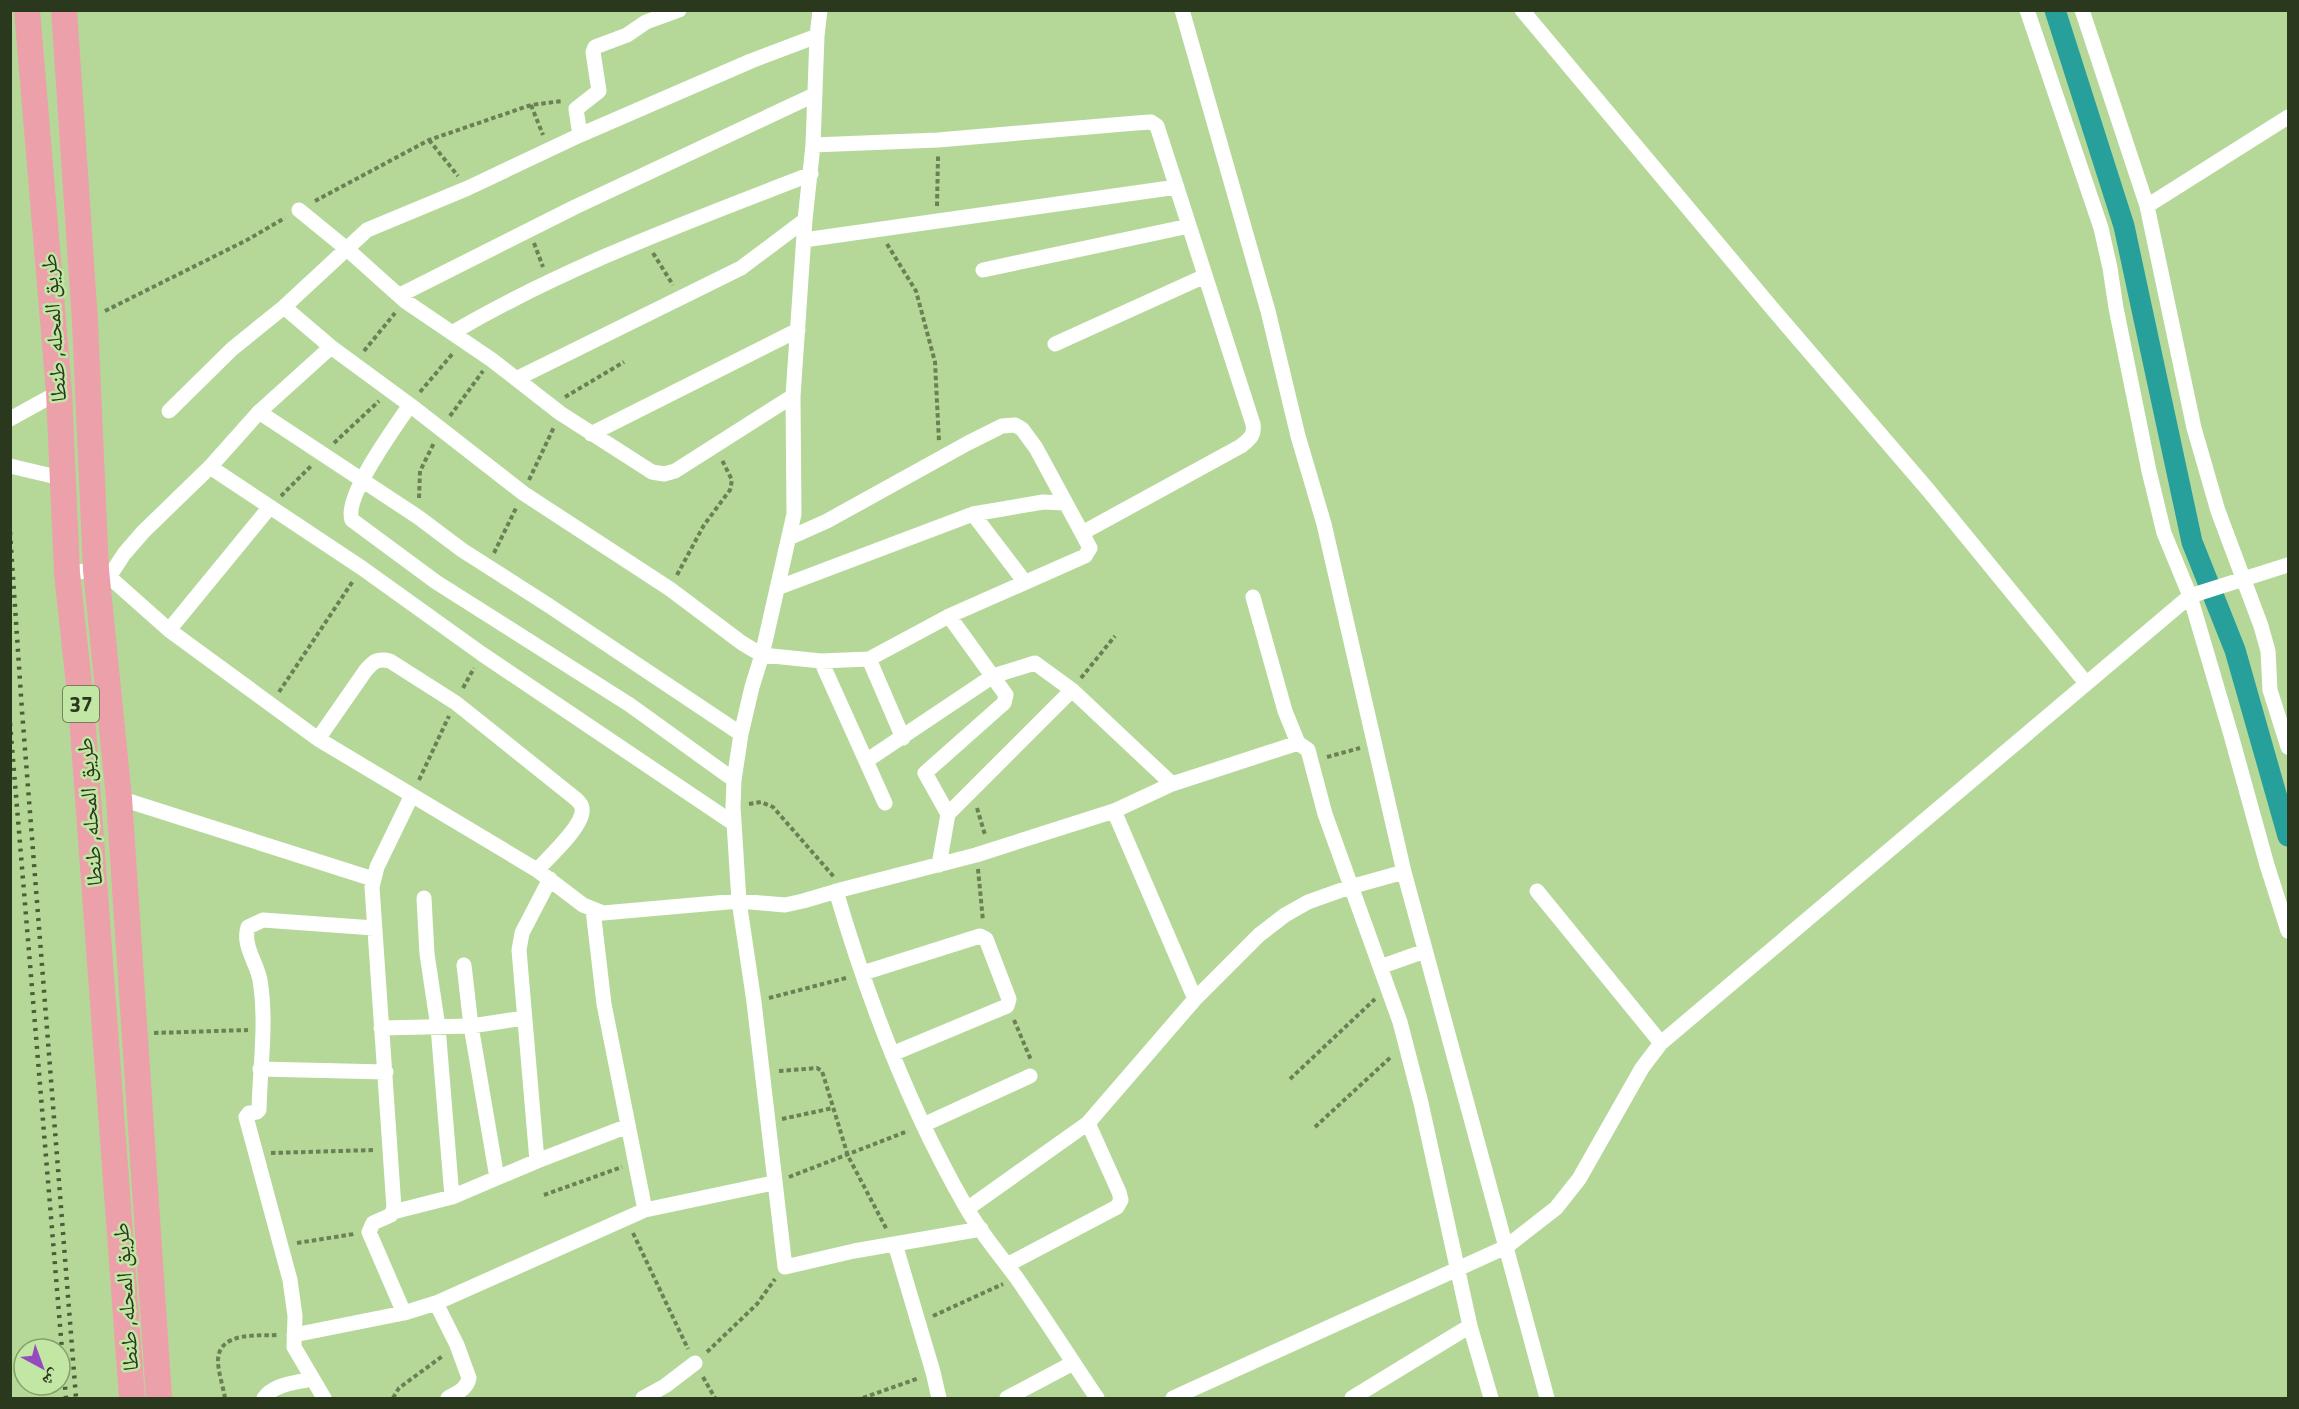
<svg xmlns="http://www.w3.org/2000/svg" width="2299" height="1409" font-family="'Titillium Web','Noto Naskh Arabic',sans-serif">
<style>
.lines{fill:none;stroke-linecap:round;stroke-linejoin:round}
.canal{stroke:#27a09b;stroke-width:21}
.path{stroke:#698155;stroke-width:4;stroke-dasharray:4.5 3;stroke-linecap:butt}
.minor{stroke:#fff;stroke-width:15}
.trunk{stroke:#eca0aa;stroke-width:26}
.rail{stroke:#4b5e3b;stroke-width:4.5;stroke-dasharray:3 6;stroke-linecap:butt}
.labels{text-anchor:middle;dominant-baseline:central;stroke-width:5;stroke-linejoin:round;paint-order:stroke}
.shield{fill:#c2e6a4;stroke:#586c46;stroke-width:1.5}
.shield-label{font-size:21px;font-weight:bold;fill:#2a381e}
.street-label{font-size:22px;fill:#2a381e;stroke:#c2e6a4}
</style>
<rect width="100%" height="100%" fill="#b5d898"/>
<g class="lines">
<!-- canal -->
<path class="canal" d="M 2055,10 L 2124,226 L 2192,542 L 2235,650 L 2288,836"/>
<!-- path -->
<path class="path" d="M 531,105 L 543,135
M 429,140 L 458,176
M 315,201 L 429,140 L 531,105 L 562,101
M 937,206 L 938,156
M 534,243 L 543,267
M 887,244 L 916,291 L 935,362 L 939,442
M 653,253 L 673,285
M 105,311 L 247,240 L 285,218
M 364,351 L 395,313
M 420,392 L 454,352
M 565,397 L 624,362
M 450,416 L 483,371
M 334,443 L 379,401
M 529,480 L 554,427
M 281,496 L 312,465
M 419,498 L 420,471 L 434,443
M 494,553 L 517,506
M 677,575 L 704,525 L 730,490 L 732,480 L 722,460
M 1081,678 L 1115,636
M 463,688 L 474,668
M 279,692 L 353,581
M 1327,757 L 1360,748
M 419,780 L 449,716
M 749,804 L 761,802 L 773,807 L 834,877
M 977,808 L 985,835
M 978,869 L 983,921
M 769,998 L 846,978
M 1014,1020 L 1031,1060
M 154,1033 L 248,1030
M 779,1071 L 817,1068 L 822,1071 L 848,1156 L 887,1230
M 1290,1079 L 1375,999
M 782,1119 L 833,1108
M 1315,1127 L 1392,1056
M 271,1153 L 374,1150
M 789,1177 L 908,1131
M 544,1195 L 622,1167
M 633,1233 L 688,1349
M 297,1243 L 354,1234
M 933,1316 L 1003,1284
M 707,1352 L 757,1304 L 775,1279
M 703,1377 L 715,1398
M 225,1398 C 223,1386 218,1372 218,1360 C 219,1331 259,1336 279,1335
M 393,1398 L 399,1388 L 444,1355
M 863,1398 L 919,1378"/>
<!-- minor -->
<path class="minor" d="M 820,10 L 817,36 L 813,145 L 805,220 L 793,396 L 794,514 L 762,655 L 752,687 L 741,734 L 734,780 L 733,807 L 739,901 L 754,1002 L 785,1267 L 854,1251 L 981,1229
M 1182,10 L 1268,311 L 1298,436 L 1324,524 L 1404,872 L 1547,1398
M 1522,10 L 1771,307 L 1929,491 L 2086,683
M 2027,10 L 2101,228 L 2110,268 L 2116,308 L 2149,471 L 2164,533 L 2190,596 L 2231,735 L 2267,865 L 2288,931
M 2082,10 L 2147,206 L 2194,428 L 2218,511 L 2261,626 L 2268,651 L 2270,690 L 2288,747
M 580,135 L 576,109 L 599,91 L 593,52 L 595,47 L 627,35 L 646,22 L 679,10
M 2147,206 L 2288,117
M 299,210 L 348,250 L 405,301 L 492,360 L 560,413 L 652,472 L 664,474 L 675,471 L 793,396
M 804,240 L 1177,187
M 983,270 L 1189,226
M 400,295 L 575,207 L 814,95
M 284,307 L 331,347 L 410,405 L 523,493 L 670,589 L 742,643 L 762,655 L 821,661 L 869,659 L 949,616 L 1085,556 L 1090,548 L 1082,533 L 1241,446 C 1249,439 1255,436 1253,424 L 1157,126 L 1151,122 L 1136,123 L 938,140 L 813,145
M 452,333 C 566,266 688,222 811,174
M 1055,344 L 1205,276
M 516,379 L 741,268 L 805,220
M 410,405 C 396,426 343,497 352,520 L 436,582 L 630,705 L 734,780
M 169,411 L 232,349 L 284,307 L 367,230 L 468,188 L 580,135 L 751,61 L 817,36
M 259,412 L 418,517 L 462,550 L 548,605 L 741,734
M 10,419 L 59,392
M 591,434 L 798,330
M 10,466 L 61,478
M 210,467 L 362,568 L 482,654 L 733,823
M 973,514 L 1043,502 L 1065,503
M 789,538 L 827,521 L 968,443 L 1002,426 L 1015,425 L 1022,429 L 1036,448 L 1082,533
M 67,573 L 96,570 L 106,574 L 169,630 L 318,739 L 537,870 L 583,905 L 603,913 L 739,901 L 785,905 L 803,901 L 844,889 L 976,855 L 1114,811 L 1172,784 L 1298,743
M 109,577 L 124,554 L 143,532 L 210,467 L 259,412 L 331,347
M 777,588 L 973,514 L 1024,581
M 1253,597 L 1285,711 L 1298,743 L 1308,750 L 1325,814 L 1400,1022 L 1421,1103 L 1470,1326 L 1491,1398
M 169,630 L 269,508
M 869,659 L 903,738
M 821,661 L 885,803
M 318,739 L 366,670 C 374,661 378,658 390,661 L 456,703 L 576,799 C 580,803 583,806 582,812 C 581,828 548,858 537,870
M 866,761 L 993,676 L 1035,663 L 1072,690 L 1172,784
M 119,798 L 373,879
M 1114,811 L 1195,999
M 948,814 L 925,773 L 1004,703 L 1006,695 L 949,616
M 939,865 L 948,814 L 1072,690
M 836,891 C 868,1000 909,1108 966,1207 C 980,1232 999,1254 1016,1277 C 1044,1317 1070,1358 1097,1398
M 1537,891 L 1661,1043
M 424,898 L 427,954 L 438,1027 L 452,1197
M 593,910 L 604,1004 L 645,1210
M 464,965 L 471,1026 L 497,1178
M 1380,967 L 1425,951
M 863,973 L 980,936 L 986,939 L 1009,999 L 1007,1006 L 892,1054
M 381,1028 L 471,1026 L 524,1018
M 260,1069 L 386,1072
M 923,1125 L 1030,1076
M 537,1161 L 519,950 L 522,933 L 550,879
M 967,1209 L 1088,1123 L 1195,999 L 1259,935 L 1285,915 L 1308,902 L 1350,887 L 1404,872
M 393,1212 L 452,1197 L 537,1161 L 628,1126
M 895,1244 L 933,1372 L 939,1398
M 1007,1265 L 1117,1207 L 1121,1200 L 1119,1192 L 1088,1123
M 436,1303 L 457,1345 L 469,1378 C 467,1389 457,1393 448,1398
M 404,1313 L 369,1232 L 373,1223 L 391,1215 L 394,1208 L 372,887 L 377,867 L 411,797
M 294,1335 L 404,1313 L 436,1303 L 645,1210 L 773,1183
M 264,1398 C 274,1384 295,1383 311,1379
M 324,1398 L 294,1347 L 295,1316 L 290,1280 L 246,1117 L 249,1113 L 257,1112 L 259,1110 C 260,1066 267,1023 260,980 C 257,963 242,945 248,927 L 263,920 L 374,928
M 643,1398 L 665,1386 L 695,1363
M 1007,1398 L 1073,1363
M 1173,1398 L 1506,1247 L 1556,1208 L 1579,1179 L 1642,1068 L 1661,1043 L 2190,596 L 2288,565
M 1352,1398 L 1470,1326"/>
<!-- trunk -->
<path class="trunk" d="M 27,10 L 59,392 L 67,573 L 81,703 L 132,1398
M 64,10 L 85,322 L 96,570 L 119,798 L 159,1398"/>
<!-- rail -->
<path class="rail" d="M 10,532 L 22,711 L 76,1398
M 10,723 L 66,1398"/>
</g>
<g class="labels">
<!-- shield labels -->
<rect class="shield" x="63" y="686" width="36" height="36" rx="4.5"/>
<g class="shield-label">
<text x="81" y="704">37</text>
</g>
<!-- street labels -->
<g class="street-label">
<text transform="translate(53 328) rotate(-94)">طريق المحله, طنطا</text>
<text transform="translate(89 812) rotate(-94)">طريق المحله, طنطا</text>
<text transform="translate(125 1297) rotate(-94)">طريق المحله, طنطا</text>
</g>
</g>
<!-- border -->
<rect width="2299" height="1409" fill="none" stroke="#2a381e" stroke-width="24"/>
<!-- north arrow -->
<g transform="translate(42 1367) rotate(139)"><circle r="28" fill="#c2e6a4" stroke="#85a06e" stroke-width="1.5"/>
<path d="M0-4.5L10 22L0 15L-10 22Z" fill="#944bbd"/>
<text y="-9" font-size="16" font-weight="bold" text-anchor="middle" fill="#2a381e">ش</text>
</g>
</svg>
